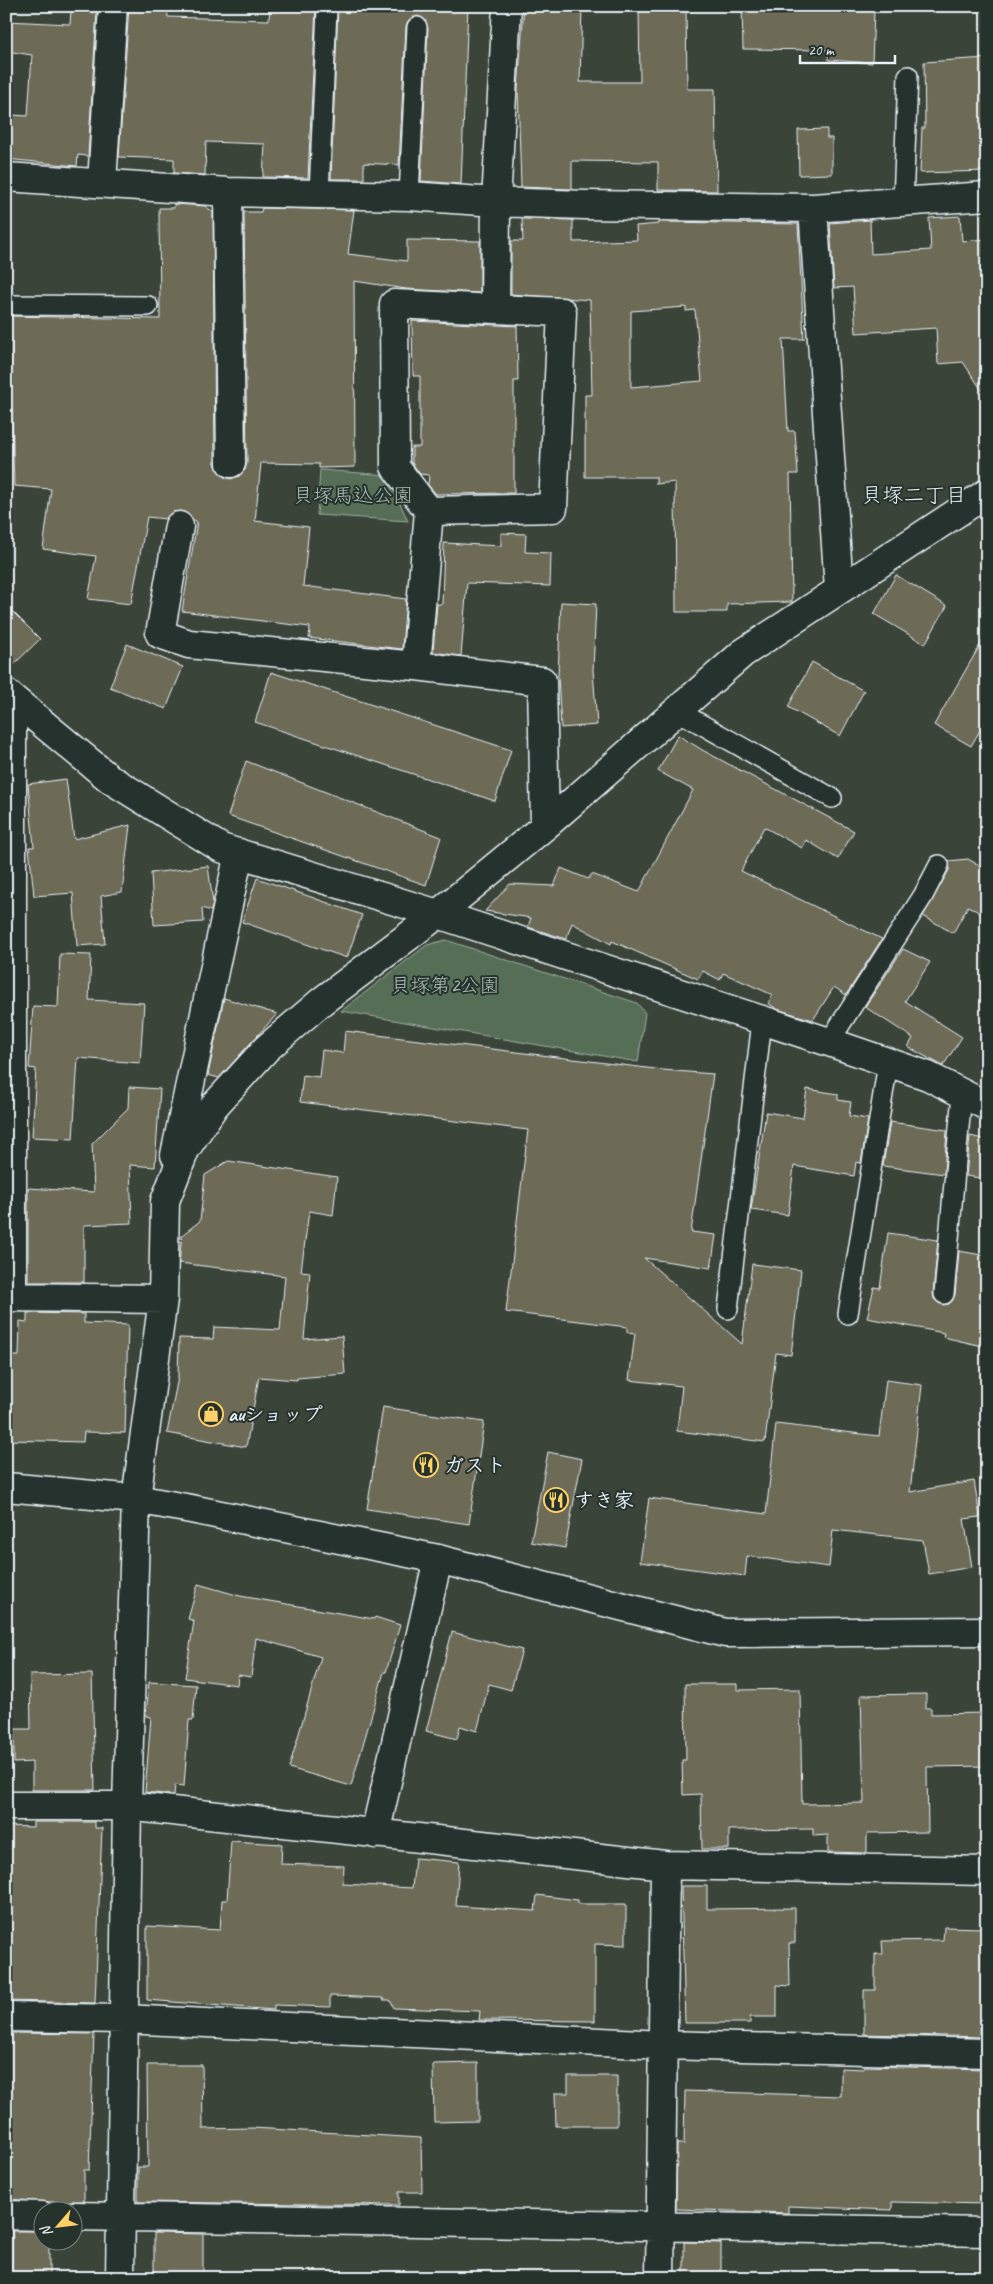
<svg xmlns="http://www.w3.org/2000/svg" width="993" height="2284" font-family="Caveat,'Klee One',sans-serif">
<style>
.green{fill:#556e54;stroke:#9eb0a6}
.building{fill:#6d6a56;stroke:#e8f1f8;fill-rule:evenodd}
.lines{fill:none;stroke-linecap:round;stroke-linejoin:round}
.service-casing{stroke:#e8f1f8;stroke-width:22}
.minor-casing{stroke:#e8f1f8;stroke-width:31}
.tertiary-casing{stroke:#e8f1f8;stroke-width:31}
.service{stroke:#26332d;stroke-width:19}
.minor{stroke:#26332d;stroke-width:28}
.tertiary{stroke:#26332d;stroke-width:28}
.labels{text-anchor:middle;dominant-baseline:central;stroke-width:4;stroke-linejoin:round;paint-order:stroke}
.park-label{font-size:20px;fill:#adbdb6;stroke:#26332d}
.poi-label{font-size:20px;font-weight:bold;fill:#e8f1f8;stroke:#26332d;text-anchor:start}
.neighbourhood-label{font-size:21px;fill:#e8f1f8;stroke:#26332d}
</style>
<rect width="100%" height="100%" fill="#3b4439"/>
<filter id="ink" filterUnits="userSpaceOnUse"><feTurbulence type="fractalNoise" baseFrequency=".02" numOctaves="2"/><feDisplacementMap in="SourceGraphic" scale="10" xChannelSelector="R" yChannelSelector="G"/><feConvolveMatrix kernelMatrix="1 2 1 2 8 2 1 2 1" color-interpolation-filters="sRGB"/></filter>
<g filter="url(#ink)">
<!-- green -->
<path class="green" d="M 320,470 L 387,475 L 408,521 L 317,515 Z
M 446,940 L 637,1003 L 645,1013 L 638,1062 L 341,1011 L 427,945 Z"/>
<!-- building -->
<path class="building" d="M 129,6 L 167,6 L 168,17 L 269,20 L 270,6 L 316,6 L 308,178 L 263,177 L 265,144 L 206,142 L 205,175 L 174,173 L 174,159 L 119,157 Z
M 338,6 L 468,6 L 461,184 L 421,181 L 428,28 L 423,18 L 417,16 L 408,21 L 406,26 L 399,165 L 364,163 L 364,179 L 331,179 Z
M 524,6 L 582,6 L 580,82 L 640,82 L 639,6 L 686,6 L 687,89 L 715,89 L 717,191 L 658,190 L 658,162 L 572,161 L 572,189 L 521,187 L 518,89 Z
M 742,6 L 795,6 L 874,11 L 872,63 L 828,60 L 829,50 L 743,49 Z
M 71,11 L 97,12 L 88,156 L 78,155 L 77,166 L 6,159 L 6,123 L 11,124 L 12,115 L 28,116 L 32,55 L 6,51 L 6,21 L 70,24 Z
M 987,58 L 987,171 L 920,173 L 922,128 L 925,128 L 924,62 Z
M 827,129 L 827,138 L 832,138 L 832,174 L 799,175 L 798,130 Z
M 174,204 L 205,206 L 213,212 L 215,463 L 218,471 L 224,477 L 231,479 L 239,476 L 245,470 L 247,463 L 244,212 L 261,212 L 262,208 L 354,210 L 348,254 L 407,261 L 407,240 L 480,241 L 480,293 L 406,289 L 354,281 L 355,467 L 319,468 L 319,464 L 261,463 L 255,521 L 309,527 L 303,586 L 406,599 L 402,649 L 309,638 L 310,627 L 182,611 L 197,522 L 182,511 L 173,512 L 166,519 L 147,517 L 131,604 L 88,599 L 96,556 L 43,549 L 51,489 L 14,486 L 9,316 L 160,319 L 159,208 L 174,208 Z
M 960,216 L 962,241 L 987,239 L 987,398 L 963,362 L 938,364 L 936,328 L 856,333 L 853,287 L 834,288 L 830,223 L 870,220 L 871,254 L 931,250 L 929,218 Z
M 522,219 L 573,220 L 573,242 L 637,240 L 636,226 L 659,224 L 659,222 L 798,224 L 804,339 L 783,339 L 788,431 L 795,431 L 798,474 L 790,474 L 792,602 L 727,604 L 727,612 L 676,612 L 675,482 L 656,484 L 656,477 L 585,477 L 585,395 L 592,395 L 590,300 L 511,294 L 511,241 L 523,241 ZM 686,307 L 686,311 L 695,310 L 702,381 L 631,387 L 631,311 Z
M 412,321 L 517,326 L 518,381 L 514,381 L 514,493 L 436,494 L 428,485 L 429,475 L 420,474 L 412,463 L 412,447 L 420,447 L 420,376 L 413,376 Z
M 501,533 L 526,534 L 525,552 L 551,553 L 550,586 L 467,583 L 461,656 L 433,652 L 437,604 L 442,604 L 444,543 L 501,546 Z
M 896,575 L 947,606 L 925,644 L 874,614 Z
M 561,602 L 596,604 L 593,670 L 597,725 L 561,728 L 558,676 Z
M 6,605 L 40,639 L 6,672 Z
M 987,633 L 987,718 L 971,746 L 934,725 Z
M 127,644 L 183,667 L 166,709 L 110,687 Z
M 812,662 L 864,691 L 840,736 L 788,707 Z
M 271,672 L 511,750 L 495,801 L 255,722 Z
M 678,735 L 704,751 L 854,831 L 838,859 L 806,840 L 802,848 L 764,827 L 741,871 L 882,939 L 846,995 L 834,987 L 813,1020 L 777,1009 L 768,1003 L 773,995 L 723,973 L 720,980 L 703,971 L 698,979 L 612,941 L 611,944 L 572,923 L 566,939 L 528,927 L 531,918 L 485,911 L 510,884 L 554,886 L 561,868 L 588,879 L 592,874 L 639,892 L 693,790 L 658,771 Z
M 246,761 L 441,837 L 426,885 L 228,816 Z
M 66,779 L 74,839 L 130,825 L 122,892 L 101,896 L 105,944 L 77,946 L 73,893 L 34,896 L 29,847 L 34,847 L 28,784 Z
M 968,859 L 987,870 L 987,917 L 968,906 L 953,933 L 923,916 L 949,870 L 949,861 Z
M 208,866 L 213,903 L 211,911 L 202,908 L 203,922 L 154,925 L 151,873 Z
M 257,878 L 362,915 L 347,958 L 242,922 Z
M 903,949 L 930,962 L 905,1001 L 962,1037 L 943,1066 L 908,1047 L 913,1038 L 865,1007 Z
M 60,954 L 91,955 L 89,1000 L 144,1003 L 140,1063 L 78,1058 L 73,1139 L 32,1137 L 36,1069 L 29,1068 L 33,1006 L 58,1007 Z
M 224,998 L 277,1014 L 219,1078 L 208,1075 Z
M 345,1031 L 663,1070 L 713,1074 L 691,1232 L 716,1235 L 711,1268 L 644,1258 L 742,1344 L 752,1264 L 801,1270 L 791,1355 L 776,1353 L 765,1442 L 677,1431 L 682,1386 L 629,1380 L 635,1333 L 627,1332 L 627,1327 L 506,1312 L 528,1130 L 300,1102 L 303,1075 L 319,1077 L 322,1050 L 343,1053 Z
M 129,1087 L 160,1089 L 155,1167 L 130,1165 L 132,1223 L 84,1225 L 84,1282 L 28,1282 L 28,1188 L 94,1192 L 92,1144 L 128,1108 Z
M 807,1089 L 838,1094 L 838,1100 L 851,1102 L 849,1116 L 868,1119 L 861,1163 L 856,1162 L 854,1176 L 794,1166 L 788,1215 L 751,1210 L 766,1112 L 803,1118 Z
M 890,1122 L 947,1130 L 944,1174 L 883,1166 Z
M 970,1136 L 987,1140 L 987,1179 L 966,1176 Z
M 228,1161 L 337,1177 L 333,1215 L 309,1211 L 301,1271 L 310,1272 L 304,1339 L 342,1336 L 345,1374 L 297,1378 L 297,1380 L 259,1377 L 246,1447 L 167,1433 L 178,1377 L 179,1338 L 213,1339 L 214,1327 L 280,1330 L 285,1276 L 179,1263 L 182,1235 L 200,1221 L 205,1175 Z
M 888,1233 L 938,1240 L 933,1293 L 934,1299 L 943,1305 L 949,1304 L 955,1295 L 959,1251 L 987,1256 L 987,1347 L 943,1337 L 944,1333 L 867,1318 L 874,1287 L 880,1288 Z
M 27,1313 L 84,1314 L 84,1323 L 128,1325 L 125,1433 L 84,1432 L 83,1442 L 8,1440 L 10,1356 L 19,1356 L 20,1321 L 27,1322 Z
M 886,1380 L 922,1385 L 910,1492 L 974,1481 L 980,1517 L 964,1519 L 972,1567 L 929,1574 L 923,1540 L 833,1530 L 829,1567 L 747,1556 L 745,1576 L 640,1562 L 649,1498 L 766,1514 L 776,1424 L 879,1436 Z
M 383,1407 L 484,1422 L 469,1524 L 367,1509 Z
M 548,1452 L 582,1459 L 565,1548 L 531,1542 Z
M 198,1584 L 240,1596 L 374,1619 L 375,1617 L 400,1625 L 386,1672 L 384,1672 L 351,1786 L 289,1768 L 321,1657 L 256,1638 L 251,1677 L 238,1675 L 237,1685 L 185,1678 L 194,1621 L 188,1619 Z
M 452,1632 L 522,1650 L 511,1690 L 489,1684 L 477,1731 L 460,1726 L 457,1739 L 426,1731 Z
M 92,1674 L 95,1790 L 32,1790 L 32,1762 L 14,1763 L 14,1729 L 31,1729 L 30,1675 Z
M 149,1682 L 196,1685 L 193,1720 L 189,1720 L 184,1786 L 175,1785 L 174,1795 L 145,1792 L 151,1717 L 146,1716 Z
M 685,1684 L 737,1684 L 737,1690 L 800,1689 L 802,1804 L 864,1803 L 861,1695 L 926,1694 L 926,1708 L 931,1708 L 931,1714 L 987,1713 L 987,1766 L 927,1767 L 928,1832 L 867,1833 L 867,1853 L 828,1852 L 828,1835 L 813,1836 L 813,1829 L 729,1830 L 729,1849 L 702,1849 L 701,1794 L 683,1795 L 682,1760 L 686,1760 Z
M 33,1822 L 95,1822 L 95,1828 L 102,1828 L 95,2003 L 6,2001 L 6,1826 L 33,1827 Z
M 231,1841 L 282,1844 L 281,1864 L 344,1866 L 343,1884 L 412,1888 L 415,1858 L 459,1862 L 456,1906 L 535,1911 L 537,1895 L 578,1900 L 578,1904 L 626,1904 L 626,1945 L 595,1944 L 595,2021 L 479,2020 L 480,2011 L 394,2008 L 390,2000 L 383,2000 L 384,1998 L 330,1996 L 330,2007 L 274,2005 L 274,2010 L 147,2000 L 147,1926 L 220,1930 L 222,1900 L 227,1900 Z
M 681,1886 L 707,1886 L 707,1909 L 795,1908 L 795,1943 L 789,1943 L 790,1986 L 777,1985 L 777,2017 L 750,2017 L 750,2023 L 685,2023 Z
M 944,1927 L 983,1928 L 982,1967 L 987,1967 L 987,2037 L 864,2034 L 864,1990 L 875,1990 L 875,1954 L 883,1954 L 882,1941 L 943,1940 Z
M 6,2033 L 94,2034 L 89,2170 L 84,2170 L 84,2201 L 50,2202 L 6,2199 Z
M 478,2063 L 478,2121 L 434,2122 L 433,2064 Z
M 147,2065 L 202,2065 L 203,2129 L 253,2128 L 421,2138 L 422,2192 L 399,2192 L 399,2205 L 138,2202 L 138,2167 L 148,2167 Z
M 864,2066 L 987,2069 L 987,2204 L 892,2202 L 892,2210 L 788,2206 L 788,2213 L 676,2209 L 677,2144 L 684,2144 L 685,2091 L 841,2096 L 841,2068 L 864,2069 Z
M 568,2076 L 617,2076 L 617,2126 L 556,2126 L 555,2093 L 568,2093 Z
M 12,2231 L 42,2231 L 42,2242 L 49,2242 L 49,2278 L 12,2278 Z
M 154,2233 L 203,2234 L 203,2278 L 154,2278 Z
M 684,2242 L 721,2243 L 721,2278 L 684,2278 Z"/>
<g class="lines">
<defs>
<path id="service" d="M 319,194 L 327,9
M 409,196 L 417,27
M 903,202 L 908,76
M 6,305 L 148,306
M 676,710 L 832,798
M 829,1042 L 923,896 L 939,865
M 944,1294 L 962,1094
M 728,1309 L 762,1021
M 848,1314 L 888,1063"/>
<path id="minor" d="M 6,177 L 228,192 L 409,196 L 496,202 L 585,205 L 813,208 L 987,196
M 102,183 L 113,6
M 228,192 L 231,463
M 813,208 L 839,589
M 495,309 L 394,304 L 395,467 L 429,511 L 416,666 L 542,681 L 545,826
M 429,511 L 553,508 L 562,312 L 495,309 L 496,202 L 507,6
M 179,526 L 160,634 L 189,644 L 416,666
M 6,693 L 110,779 L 221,848 L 438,914 L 829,1042 L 928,1076 L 987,1106
M 175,1155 L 239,853
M 6,1297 L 163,1299
M 12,1297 L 12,715
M 6,1806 L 127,1806 L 665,1865 L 987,1871
M 375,1834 L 438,1559
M 6,2017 L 124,2019 L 663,2045 L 987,2053
M 6,2215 L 42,2216
M 72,2216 L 987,2232
M 120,2278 L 127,1806 L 136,1499 L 163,1299 L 165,1201 L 185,1150 L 215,1105 L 267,1048 L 322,1001 L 438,914 L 545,826 L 743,653 L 987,493
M 660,2278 L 665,1865"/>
<path id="tertiary" d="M 6,1487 L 136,1499 L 191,1509 L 438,1559 L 725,1633 L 987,1631"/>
</defs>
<!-- service casing -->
<use href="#service" class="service-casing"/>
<!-- minor casing -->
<use href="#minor" class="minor-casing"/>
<!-- tertiary casing -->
<use href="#tertiary" class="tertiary-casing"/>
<!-- service -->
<use href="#service" class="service"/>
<!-- minor -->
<use href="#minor" class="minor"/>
<!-- tertiary -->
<use href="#tertiary" class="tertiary"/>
</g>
</g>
<!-- icons -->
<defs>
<symbol id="shop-ring" viewBox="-11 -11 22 22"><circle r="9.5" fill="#26332d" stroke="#ffd166" stroke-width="1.5"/><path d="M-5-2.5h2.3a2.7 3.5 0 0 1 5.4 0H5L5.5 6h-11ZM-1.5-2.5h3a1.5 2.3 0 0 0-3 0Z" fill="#ffd166"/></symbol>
<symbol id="restaurant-ring" viewBox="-11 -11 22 22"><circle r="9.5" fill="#26332d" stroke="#ffd166" stroke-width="1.5"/><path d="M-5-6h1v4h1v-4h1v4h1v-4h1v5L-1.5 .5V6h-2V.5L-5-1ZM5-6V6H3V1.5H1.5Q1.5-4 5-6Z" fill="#ffd166"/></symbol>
</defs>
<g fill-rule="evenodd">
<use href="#shop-ring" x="197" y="1400" width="28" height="28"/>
<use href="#restaurant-ring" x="412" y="1451" width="28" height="28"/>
<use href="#restaurant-ring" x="542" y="1486" width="28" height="28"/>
</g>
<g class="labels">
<!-- park labels -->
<g class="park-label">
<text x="353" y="495">貝塚馬込公園</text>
<text x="445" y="985">貝塚第2公園</text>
</g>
<!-- poi labels -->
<g class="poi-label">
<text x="228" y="1414">auショップ</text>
<text x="444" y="1465">ガスト</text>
<text x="574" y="1500">すき家</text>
</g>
<!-- neighbourhood labels -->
<g class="neighbourhood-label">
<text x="914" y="495">貝塚二丁目</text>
</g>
</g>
<!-- margin -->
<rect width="993" height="2284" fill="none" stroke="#26332d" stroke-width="25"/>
<rect x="12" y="12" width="968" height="2259" fill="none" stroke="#e8f1f8" stroke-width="2" filter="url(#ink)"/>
<!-- north arrow -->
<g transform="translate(58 2226) rotate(242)"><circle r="24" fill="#26332d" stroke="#747f7e"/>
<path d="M0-4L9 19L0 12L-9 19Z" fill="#ffd166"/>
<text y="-8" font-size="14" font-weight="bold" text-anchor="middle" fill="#e8f1f8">N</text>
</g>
<!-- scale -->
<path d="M800 55v8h95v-8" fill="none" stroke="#e8f1f8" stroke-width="2.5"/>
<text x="808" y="55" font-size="15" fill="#e8f1f8" stroke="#26332d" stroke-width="4" paint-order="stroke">20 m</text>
</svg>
